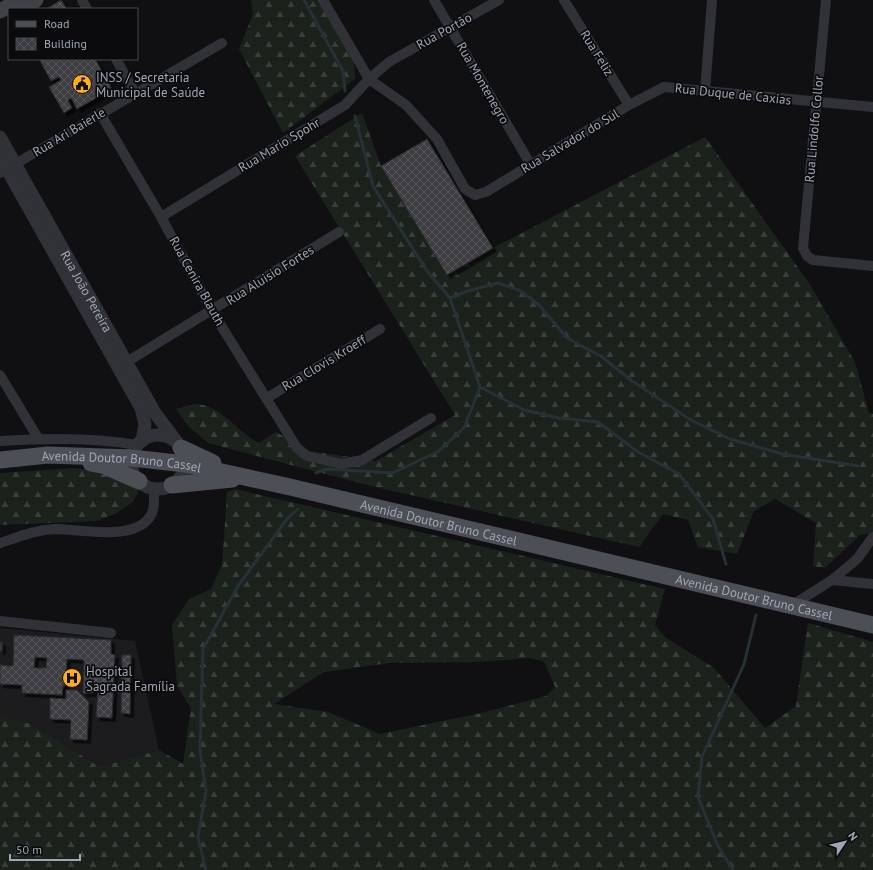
<svg xmlns="http://www.w3.org/2000/svg" width="873" height="870" font-family="'PT Sans',sans-serif">
<style>
.built{fill:#1c1c1f}
.forest{fill:url(#forest-firs);fill-rule:evenodd}
.lines{fill:none;stroke-linecap:round;stroke-linejoin:round}
.stream{stroke:#263036;stroke-width:3}
.building{fill:url(#building-cross-hatch);stroke:#2a2a2e;fill-rule:evenodd;filter:url(#shadow)}
.minor{stroke:#313237;stroke-width:10}
.tertiary{stroke:#313237;stroke-width:13}
.secondary{stroke:#3f4147;stroke-width:15}
.primary{stroke:#4d4f57;stroke-width:17}
.labels{text-anchor:middle;dominant-baseline:central;stroke-width:3.5;stroke-linejoin:round;paint-order:stroke}
.street-label{font-size:13px;fill:#a0a7b4;stroke:#0b0b0d}
.poi-label{font-size:13px;fill:#a0a7b4;stroke:#0b0b0d;text-anchor:start}
</style>
<defs>
<pattern id="forest-firs" width="22" height="20" patternUnits="userSpaceOnUse"><rect width="22" height="20" fill="#1a221b"/><path d="M5 1l3.5 6h-7zM16 11l3.5 6h-7z" fill="#383f3a"/></pattern>
<pattern id="building-cross-hatch" width="8" height="8" patternUnits="userSpaceOnUse"><rect width="8" height="8" fill="#3c3d42"/><path d="M0 0l8 8M0 8l8-8" fill="none" stroke="#55565b"/></pattern>
<filter id="shadow"><feDropShadow dx="3.5" dy="3.5" stdDeviation="0" flood-color="#0009"/></filter>
</defs>
<rect width="100%" height="100%" fill="#101012"/>
<!-- built -->
<path class="built" d="M 0,628 L 135,641 L 159,750 L 100,767 L 31,724 L 0,715 Z"/>
<!-- forest -->
<path class="forest" d="M 251,0 L 323,0 C 336,24 356,50 355,79 L 283,133 L 239,49 L 253,14 Z
M 362,113 L 381,166 L 448,275 L 493,248 L 705,137 L 809,283 L 855,362 L 869,413 L 873,414 L 873,533 L 860,535 L 825,568 L 813,566 L 816,523 L 775,499 L 754,511 L 737,554 L 698,547 L 688,520 L 663,514 L 639,547 L 371,486 L 208,443 L 188,426 L 176,409 C 183,407 192,404 198,404 C 223,407 237,432 259,443 L 276,432 L 310,451 L 376,461 L 455,415 L 295,156 Z
M 73,468 L 106,471 L 139,490 L 133,502 L 115,514 L 97,521 L 0,525 L 0,473 Z
M 235,489 L 665,589 L 655,625 L 665,637 L 714,668 L 765,728 L 796,706 L 808,623 L 873,642 L 873,870 L 0,870 L 0,715 L 31,724 L 100,767 L 159,750 L 183,764 L 191,708 L 177,686 L 172,625 L 189,599 L 211,589 L 222,565 L 227,492 ZM 528,658 L 544,661 L 555,687 L 546,696 L 481,713 L 380,734 L 328,712 L 274,704 L 324,672 L 389,663 L 479,662 Z"/>
<g class="lines">
<!-- stream -->
<path class="stream" d="M 304,0 L 343,71 L 345,91
M 450,298 L 468,291 L 498,283 L 521,291 L 539,305 L 567,338 L 602,357 L 632,381 L 691,420 L 730,439 L 782,454 L 858,466
M 480,387 L 524,410 L 559,418 L 598,422 L 638,452 L 679,474 L 713,519 L 726,564
M 316,473 L 326,469 L 393,473 L 439,451 L 464,428 L 480,387 L 450,298 L 427,271 L 373,186 L 355,116
M 206,870 L 198,837 L 206,791 L 200,750 L 203,649 L 238,586 L 287,519 L 298,509
M 733,870 L 717,844 L 698,797 L 702,757 L 744,664 L 756,615"/>
</g>
<!-- building -->
<path class="building" d="M 61,0 L 67,9 L 46,9 Z
M 39,59 L 95,59 L 112,89 L 77,109 L 71,98 L 68,100 L 72,108 L 64,113 L 49,87 L 61,80 L 59,77 L 51,81 Z
M 427,139 L 493,248 L 447,275 L 381,166 Z
M 14,635 L 111,640 L 111,654 L 115,655 L 112,718 L 96,717 L 98,691 L 93,690 L 93,693 L 83,693 L 84,660 L 67,659 L 65,686 L 63,686 L 62,695 L 22,693 L 22,685 L 0,684 L 0,665 L 13,666 ZM 35,657 L 47,658 L 46,668 L 34,668 Z
M 0,642 L 2,642 L 2,651 L 0,651 Z
M 122,655 L 131,655 L 130,714 L 121,713 Z
M 66,690 L 77,690 L 89,702 L 87,740 L 70,739 L 71,720 L 50,719 L 50,698 L 66,699 Z"/>
<g class="lines">
<!-- minor -->
<path class="minor" d="M 82,0 L 87,9
M 323,0 L 369,79 L 406,105 L 437,139 L 465,189 L 475,195 L 486,192 L 629,105 L 664,87 L 873,107
M 434,0 L 531,165
M 564,0 L 629,105
M 826,0 L 803,248 L 807,256 L 813,260 L 873,266
M 116,59 L 135,93
M 705,91 L 712,0
M 100,113 L 161,217 L 212,311 L 297,448 L 307,456 L 342,464 L 362,460 L 431,418
M 0,173 L 222,43
M 161,217 L 345,105 L 369,79 L 389,62 L 499,0
M 120,366 L 339,232
M 0,375 L 38,438
M 267,398 L 380,329
M 0,441 C 45,438 92,437 137,445
M 0,543 C 18,537 35,530 54,529 C 79,529 139,543 152,513 C 155,506 154,496 154,488
M 832,580 L 873,584
M 791,606 L 832,580 L 857,559 L 873,537
M 0,621 L 111,633"/>
<!-- tertiary -->
<g class="tertiary">
<path id="s1" d="M 0,137 L 155,413 L 177,442"/>
<path d="M 0,157 L 141,408 L 145,424 L 142,441"/>
<circle cx="158" cy="462" r="27"/>
</g>
<!-- secondary -->
<path class="secondary" d="M 21,9 L 36,0
M 0,11 L 19,0"/>
<!-- primary -->
<g class="primary">
<path d="M 181,448 L 213,463"/>
<path id="s2" d="M 0,460 L 48,455 L 132,458 L 185,464 L 290,487 L 873,625"/>
<path d="M 91,463 L 103,465 L 139,481"/>
<path d="M 172,485 L 232,479"/>
</g>
</g>
<!-- icons -->
<defs>
<symbol id="civic-disc" viewBox="-11 -11 22 22"><circle r="9.5" fill="#ffad1b" stroke="#0b0b0d"/><path d="M-.6-6.5H3V-4.5H.6V-3L4-1V1h2V6H-6V1h2V-1L-.6-3ZM-1.2 2.5V6h2.4V2.5Z" fill="#111"/></symbol>
<symbol id="hospital-disc" viewBox="-11 -11 22 22"><circle r="9.5" fill="#ffad1b" stroke="#0b0b0d"/><path d="M-5-5h3v3.5h4V-5h3V5h-3V1.5h-4V5h-3Z" fill="#111"/></symbol>
</defs>
<g fill-rule="evenodd">
<use href="#civic-disc" x="71" y="73" width="22" height="22"/>
<use href="#hospital-disc" x="61" y="667" width="22" height="22"/>
</g>
<g class="labels">
<!-- street labels -->
<g class="street-label">
<text transform="translate(444 31) rotate(-29)">Rua Portão</text>
<text transform="translate(597 53) rotate(58)">Rua Feliz</text>
<text transform="translate(483 83) rotate(60)">Rua Montenegro</text>
<text transform="translate(733 94) rotate(6)">Rua Duque de Caxias</text>
<text transform="translate(814 129) rotate(-85)">Rua Lindolfo Collor</text>
<text transform="translate(69 132) rotate(-31)">Rua Ari Baierle</text>
<text transform="translate(570 141) rotate(-31)">Rua Salvador do Sul</text>
<text transform="translate(279 145) rotate(-31)">Rua Mario Spohr</text>
<text transform="translate(270 275) rotate(-32)">Rua Aluisio Fortes</text>
<text transform="translate(197 281) rotate(61)">Rua Cenira Blauth</text>
<text stroke="none"><textPath href="#s1" startOffset="177">Rua João Pereira</textPath></text>
<text transform="translate(324 363) rotate(-31)">Rua Clovis Kroeff</text>
<text stroke="none"><textPath href="#s2" startOffset="122">Avenida Doutor Bruno Cassel</textPath></text>
<text stroke="none"><textPath href="#s2" startOffset="446">Avenida Doutor Bruno Cassel</textPath></text>
<text stroke="none"><textPath href="#s2" startOffset="770">Avenida Doutor Bruno Cassel</textPath></text>
</g>
<!-- poi labels -->
<g class="poi-label">
<text x="96" y="77">INSS / Secretaria<tspan x="96" dy="15">Municipal de Saúde</tspan></text>
<text x="86" y="671">Hospital<tspan x="86" dy="15">Sagrada Família</tspan></text>
</g>
</g>
<!-- legend -->
<rect x="8" y="8" width="130" height="52" fill="#0b0b0d" stroke="#474950"/>
<rect x="16" y="21" width="20" height="6" fill="#4d4f57" stroke="#474950"/>
<text x="44" y="28" font-size="12" fill="#a0a7b4">Road</text>
<rect x="16" y="38" width="20" height="12" fill="url(#building-cross-hatch)" stroke="#474950"/>
<text x="44" y="48" font-size="12" fill="#a0a7b4">Building</text>
<!-- north arrow -->
<g transform="translate(845 842) rotate(55)" stroke="#0b0b0d" stroke-width="3" paint-order="stroke">
<path d="M0-3L7 15L0 10L-7 15Z" fill="#a0a7b4"/>
<text y="-6" font-size="11" font-weight="bold" text-anchor="middle" fill="#a0a7b4">N</text>
</g>
<!-- scale -->
<path d="M10 854v6h70v-6" fill="none" stroke="#a0a7b4" stroke-width="2"/>
<text x="16" y="854" font-size="12" fill="#a0a7b4" stroke="#0b0b0d" stroke-width="3" paint-order="stroke">50 m</text>
</svg>
